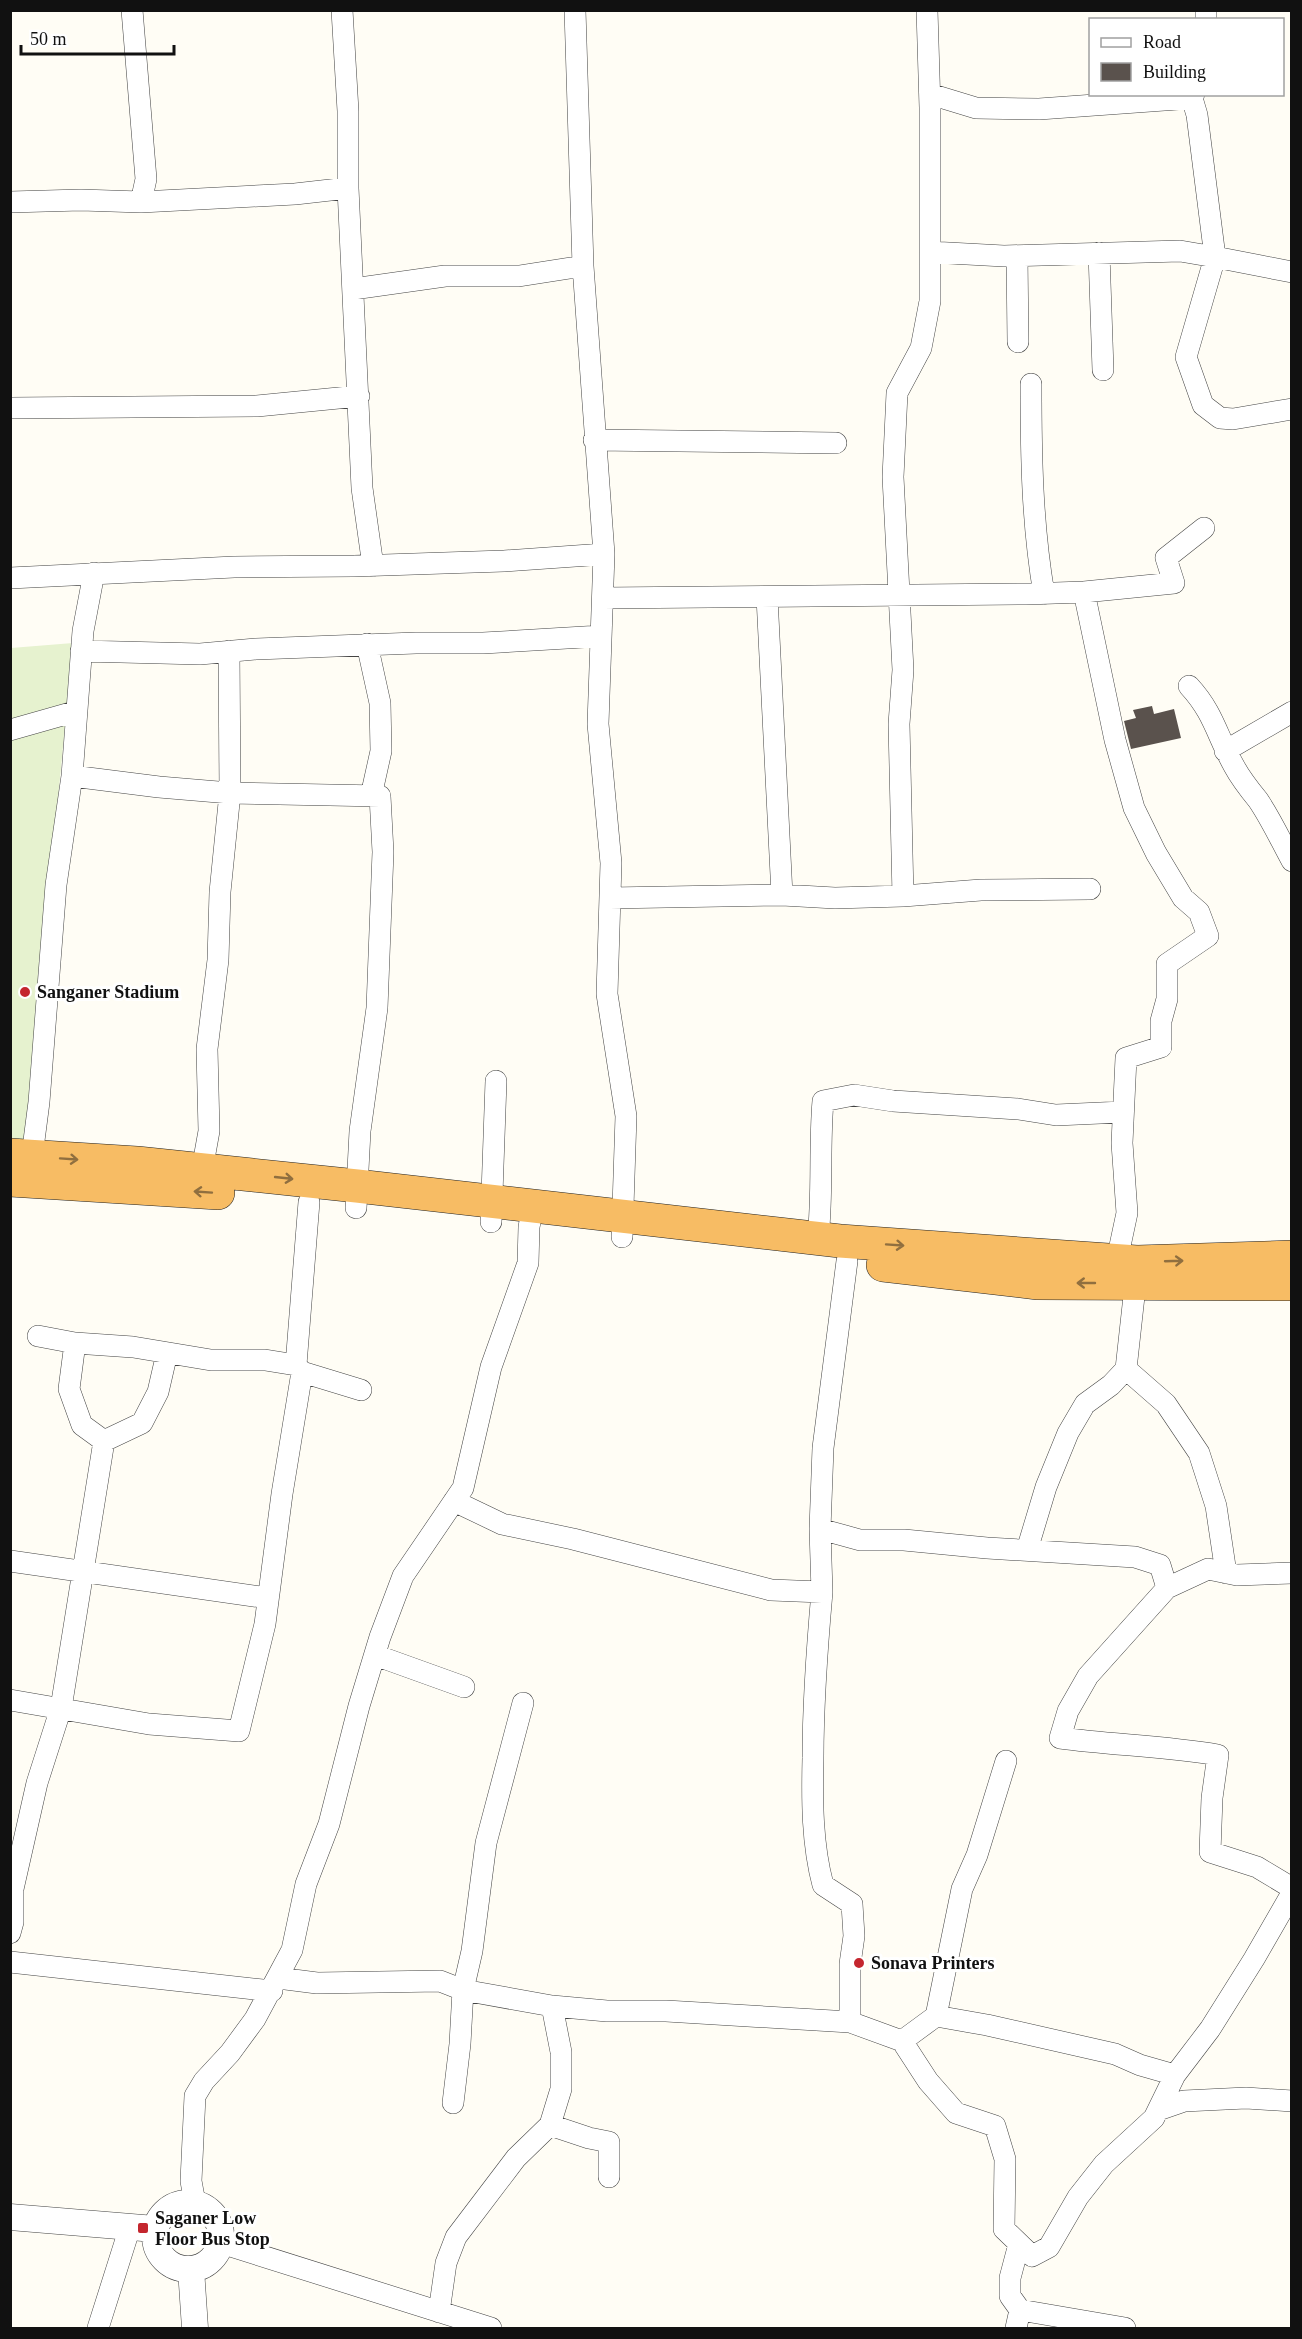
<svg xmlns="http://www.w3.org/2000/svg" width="1302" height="2339" font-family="'Times New Roman',serif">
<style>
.pitch{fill:#e6f2cf}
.building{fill:#5a524d}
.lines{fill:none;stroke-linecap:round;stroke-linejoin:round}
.minor-casing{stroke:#444;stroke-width:22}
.tertiary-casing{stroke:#444;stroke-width:27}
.trunk-casing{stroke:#222;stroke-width:34}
.minor{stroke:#fff;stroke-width:21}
.tertiary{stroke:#fff;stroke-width:26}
.trunk{stroke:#f7bc64;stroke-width:33}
.oneway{stroke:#906f3f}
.poi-dot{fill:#c4262e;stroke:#fff;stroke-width:2}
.labels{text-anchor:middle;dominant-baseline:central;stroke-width:6;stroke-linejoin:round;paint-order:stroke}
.poi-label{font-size:18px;font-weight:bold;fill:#111;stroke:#fff;text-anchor:start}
</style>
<rect width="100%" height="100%" fill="#fffdf5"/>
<!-- pitch -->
<path class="pitch" d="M 73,643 L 25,1141 L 11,1139 L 11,648 Z"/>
<!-- building -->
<path class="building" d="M 1152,706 L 1154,714 L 1174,709 L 1181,738 L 1131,749 L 1124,721 L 1136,718 L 1133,710 Z"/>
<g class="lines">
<defs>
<path id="minor" d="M 132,10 L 146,179 L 141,202 L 295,194 L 348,188
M 342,10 L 348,111 L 348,188 L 362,488 L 373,566
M 575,10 L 583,266 L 604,554 L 598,724 L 611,863 L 607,994 L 626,1116 L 622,1237
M 927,10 L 930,108 L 930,301 L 921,348 L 897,393 L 893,477 L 903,670 L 899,724 L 903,896 L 981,890 L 1090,889
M 1206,20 L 1206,10
M 930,94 L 976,108 L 1039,109 L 1192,98
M 1194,94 L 1192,98 L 1197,115 L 1215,257 L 1292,272
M 10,202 L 81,200 L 141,202
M 930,252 L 1004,256 L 1180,251 L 1215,257 L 1186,357 L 1203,405 L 1220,418 L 1233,419 L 1292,409
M 1099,253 L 1103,370
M 1017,256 L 1018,342
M 353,289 L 445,276 L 519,276 L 583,266
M 1031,384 C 1031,456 1032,523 1044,594
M 10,408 L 257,406 L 359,396
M 594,440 L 836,443
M 10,578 L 234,567 L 354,566 L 504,561 L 604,554
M 1084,592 L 1115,740 L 1134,808 L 1156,853 L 1183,898 L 1199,912 L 1208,936 L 1167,964 L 1167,999 L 1161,1021 L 1161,1047 L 1126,1058 L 1122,1143 L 1127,1213 L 1117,1260
M 767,597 L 782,895
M 603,598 L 1026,594 L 1084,592 L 1174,583 L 1166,558 L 1204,528
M 367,644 L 380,703 L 381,751 L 371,796
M 81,651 L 200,654 L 256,649 L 416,643 L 483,643 L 601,636
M 1189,686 C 1214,713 1217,736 1234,766 C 1241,779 1249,789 1258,800 C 1271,819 1281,841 1292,861
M 10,730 L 77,711
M 1225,751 L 1292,712
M 72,776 L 159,787 L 230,793 L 380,796 L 383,852 L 377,1008 L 360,1131 L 356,1208
M 610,898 L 782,895 L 835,898 L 903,896
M 32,1156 L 39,1102 L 56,885 L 72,776 L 83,631 L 94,573
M 202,1170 L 209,1131 L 207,1049 L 218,960 L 220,892 L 230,793 L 229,651
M 491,1222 L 496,1081
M 818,1238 C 823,1192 819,1147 823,1101 L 854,1095 L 893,1101 L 1018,1109 L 1056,1115 L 1123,1112
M 38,1336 L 75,1343
M 1126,1369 L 1166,1404 L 1199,1453 L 1216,1506 L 1226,1573
M 302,1372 L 361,1390
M 104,1441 L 142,1423 L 158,1392 L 167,1353
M 820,1529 L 860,1540 L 904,1540 L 987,1548 L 1135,1557 L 1160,1565 L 1167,1588
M 1027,1550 L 1046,1487 L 1068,1433 L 1085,1404 L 1111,1385 L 1126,1369 L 1136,1278
M 10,1561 L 268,1598
M 1292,1573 L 1237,1575 L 1208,1569 L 1167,1588 L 1088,1676 L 1068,1711 L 1060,1738 C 1113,1745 1165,1746 1218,1755 L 1212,1798 L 1210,1852 L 1257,1867 L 1292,1888
M 822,1592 L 820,1529 L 823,1448 L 847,1261
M 375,1655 L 464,1687
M 10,1700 L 149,1724 L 239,1731 L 265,1624 L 282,1494 L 302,1372 L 296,1365 L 309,1202
M 1006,1761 L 977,1855 L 962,1889 L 936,2016 L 987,2025 L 1115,2054 L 1140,2065 L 1175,2075
M 10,1933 L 13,1922 L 13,1889 L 37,1783 L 61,1708 L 104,1441 L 82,1425 L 69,1389 L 75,1343 L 133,1347 L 211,1360 L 265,1360 L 296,1365
M 10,1962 L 272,1991
M 278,1978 L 317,1983 L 440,1981 L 463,1990 L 552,2006 L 607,2011 L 666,2011 L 850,2022 L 850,1964 L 854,1936 L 852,1904 L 823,1885 C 812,1844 812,1800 813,1758 C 813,1702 817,1648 822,1592 L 771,1590 L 573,1539 L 502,1524 L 454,1501
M 936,2016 L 902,2041 L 928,2081 L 956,2113 L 995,2126 L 1005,2159 L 1004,2229 L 1032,2256 L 1049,2247 L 1078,2197 L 1104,2164 L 1154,2118 L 1175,2075 L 1210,2029 L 1254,1959 L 1292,1893
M 850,2022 L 902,2041
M 453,2103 L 460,2044 L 463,1990 L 472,1951 L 486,1843 L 523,1703
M 1158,2110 L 1184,2101 L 1246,2098 L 1292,2101
M 550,2125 L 589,2138 L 609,2142 L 609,2177
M 195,2203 L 191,2181 L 195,2096 L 204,2081 L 230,2053 L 255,2019 L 292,1950 L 306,1884 L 329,1824 L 359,1706 L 380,1637 L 403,1576 L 463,1488 L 491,1367 L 528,1263 L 529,1227 L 533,1206
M 221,2243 L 491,2328
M 1019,2244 L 1010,2278 L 1010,2296 L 1020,2310 L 1125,2328
M 439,2312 L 446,2263 L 456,2237 L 516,2158 L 550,2125 L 561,2089 L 561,2052 L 552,2006
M 98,2328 L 130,2227
M 1016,2328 L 1020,2310"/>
<path id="tertiary" d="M155 2236a33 33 0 1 1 66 0a33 33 0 1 1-66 0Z
M 10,2217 L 155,2229
M 191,2269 L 195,2328"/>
<path id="trunk" d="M 10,1155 L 137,1163 L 357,1186 L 840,1241 L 1137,1262 L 1292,1257
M 10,1180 L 218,1193
M 883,1265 L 1038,1283 L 1292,1284"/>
</defs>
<!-- minor casing -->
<use href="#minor" class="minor-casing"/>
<!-- tertiary casing -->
<use href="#tertiary" class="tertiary-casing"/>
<!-- trunk casing -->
<use href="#trunk" class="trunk-casing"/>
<!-- minor -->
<use href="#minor" class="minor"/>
<!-- tertiary -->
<use href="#tertiary" class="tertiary"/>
<!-- trunk -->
<use href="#trunk" class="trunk"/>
</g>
<!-- one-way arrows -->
<defs><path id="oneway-shaft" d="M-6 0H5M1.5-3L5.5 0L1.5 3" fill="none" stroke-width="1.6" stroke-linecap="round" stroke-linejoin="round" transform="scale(1.5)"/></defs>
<g class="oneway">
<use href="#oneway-shaft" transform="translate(69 1159) rotate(4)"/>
<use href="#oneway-shaft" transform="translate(284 1178) rotate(6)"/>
<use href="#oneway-shaft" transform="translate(203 1192) rotate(-176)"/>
<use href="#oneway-shaft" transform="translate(895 1245) rotate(4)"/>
<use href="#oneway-shaft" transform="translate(1174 1261) rotate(-2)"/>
<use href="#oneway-shaft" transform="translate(1086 1283) rotate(-180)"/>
</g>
<!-- markers -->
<g class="poi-dot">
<circle cx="25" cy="992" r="6"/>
<circle cx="859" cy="1963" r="6"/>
<rect x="137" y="2222" width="12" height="12" rx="3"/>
</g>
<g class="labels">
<!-- poi labels -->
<g class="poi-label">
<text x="37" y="992">Sanganer Stadium</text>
<text x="871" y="1963">Sonava Printers</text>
<text x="155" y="2218">Saganer Low<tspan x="155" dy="21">Floor Bus Stop</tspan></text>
</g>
</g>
<!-- border -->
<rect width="1302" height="2339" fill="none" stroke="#111111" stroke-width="24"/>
<!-- legend -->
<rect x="1089" y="18" width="195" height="78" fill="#ffffff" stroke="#a0a0a0" stroke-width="1.5"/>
<rect x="1101" y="38" width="30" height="9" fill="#ffffff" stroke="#a0a0a0" stroke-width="1.5"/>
<text x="1143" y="48" font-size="18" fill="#111111">Road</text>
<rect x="1101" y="63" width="30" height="18" fill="#5a524d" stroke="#a0a0a0" stroke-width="1.5"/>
<text x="1143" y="78" font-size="18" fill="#111111">Building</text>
<!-- scale -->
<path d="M21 45v9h153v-9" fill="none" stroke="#111111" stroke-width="3"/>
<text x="30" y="45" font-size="18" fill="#111111" stroke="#ffffff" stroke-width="4.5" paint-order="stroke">50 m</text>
</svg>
